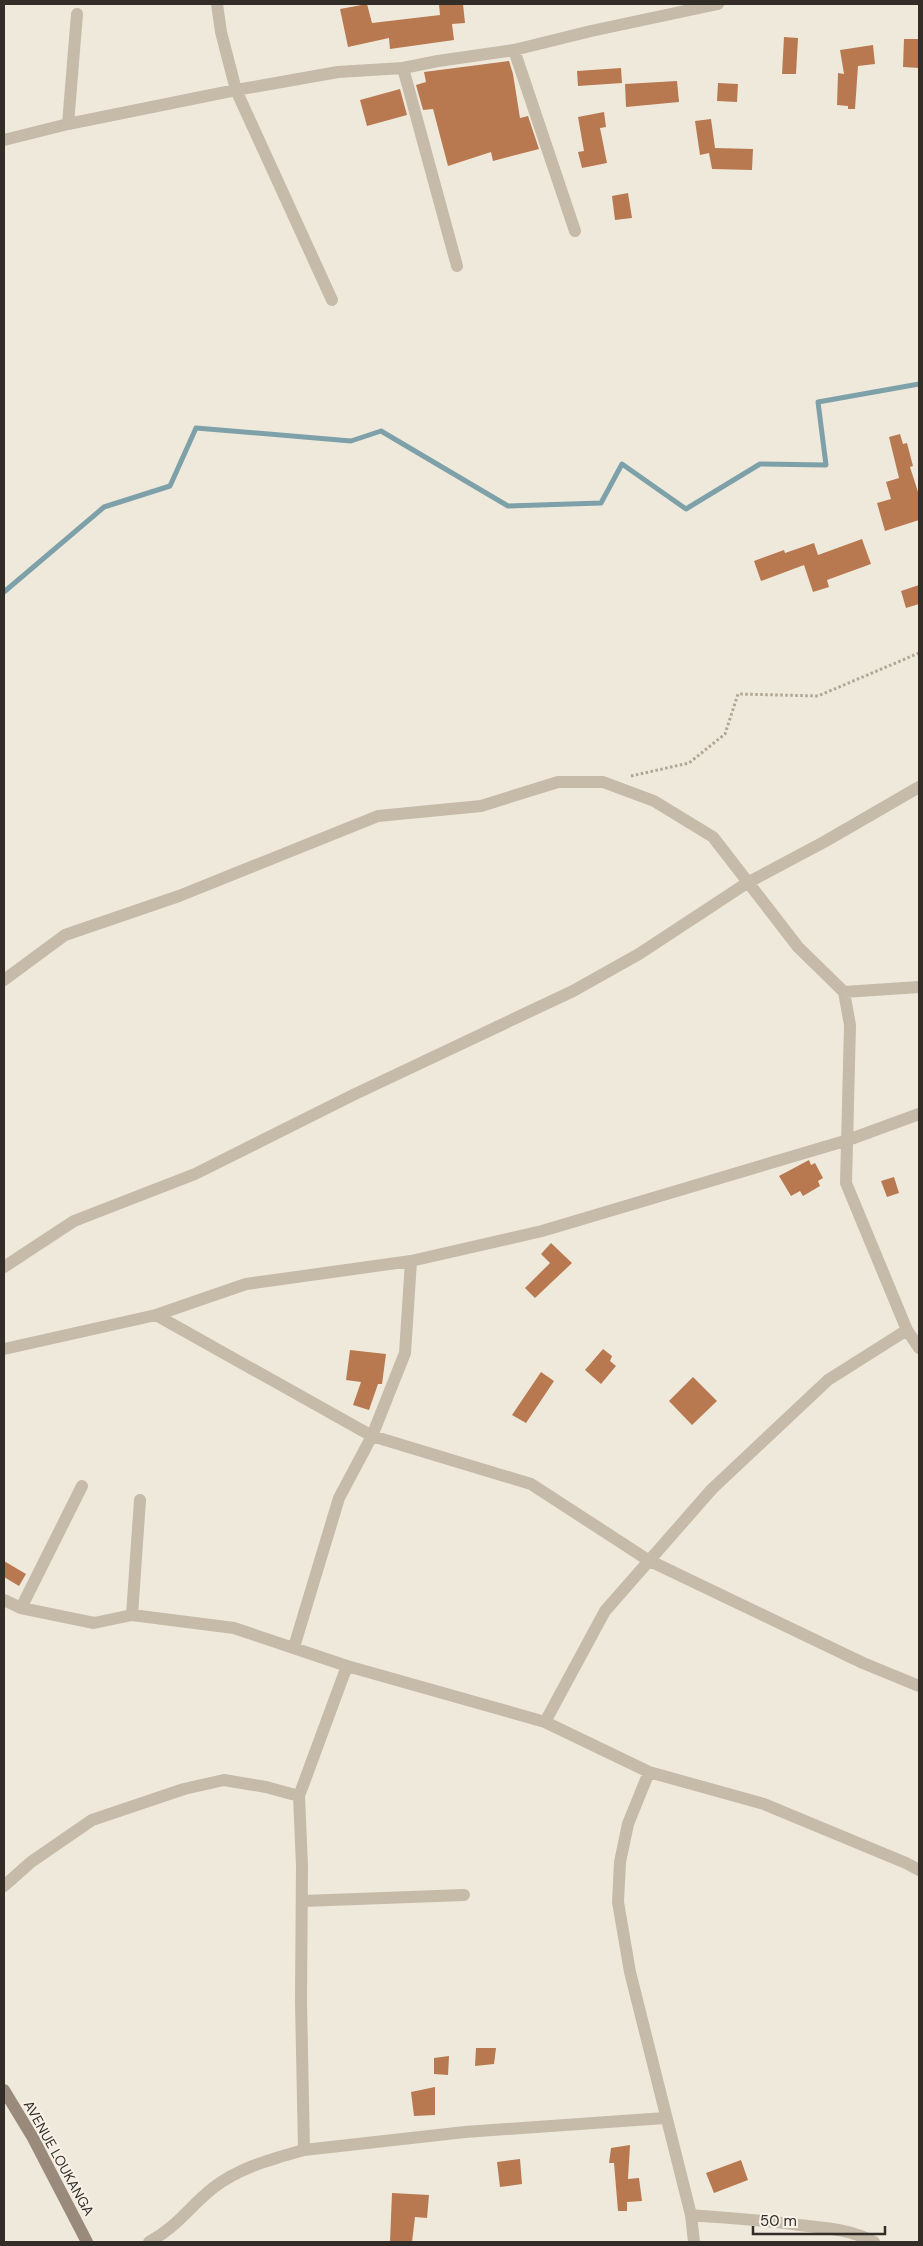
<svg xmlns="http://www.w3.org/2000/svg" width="923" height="2246" font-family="'DM Sans',sans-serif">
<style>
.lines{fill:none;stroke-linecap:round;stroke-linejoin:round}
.stream{stroke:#7ea1a9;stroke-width:5}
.building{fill:#b97950}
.path{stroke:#b1a593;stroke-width:3;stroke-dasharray:2.5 2.5;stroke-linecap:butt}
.street{stroke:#c6baa9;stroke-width:12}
.secondary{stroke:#998a7b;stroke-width:12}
.labels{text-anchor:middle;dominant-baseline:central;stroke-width:4;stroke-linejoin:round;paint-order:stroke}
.street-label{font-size:14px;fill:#332d28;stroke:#f7f2e7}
</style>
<rect width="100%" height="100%" fill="#efe9dc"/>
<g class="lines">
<!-- stream -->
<path class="stream" d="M 4,592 L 104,507 L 170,486 L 196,428 L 351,441 L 381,431 L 508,506 L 601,503 L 622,464 L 686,509 L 760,464 L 826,465 L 818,402 L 919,384"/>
</g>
<!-- building -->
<path class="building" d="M 367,4 L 372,23 L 440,15 L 439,4 L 463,4 L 465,23 L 452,24 L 454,40 L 390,49 L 389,38 L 348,47 L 340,9 Z
M 784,37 L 798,38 L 796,74 L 782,74 Z
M 904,39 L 919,39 L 919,68 L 903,67 Z
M 873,45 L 875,64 L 858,66 L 855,109 L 848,109 L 848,106 L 837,105 L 838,73 L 844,74 L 840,50 Z
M 509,61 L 513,74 L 520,118 L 528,116 L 539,149 L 493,161 L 491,152 L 448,166 L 433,109 L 423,110 L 416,85 L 426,82 L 424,72 Z
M 621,68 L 622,83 L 578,86 L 577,71 Z
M 677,81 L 679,102 L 626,107 L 625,84 Z
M 718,83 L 738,84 L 737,102 L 717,101 Z
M 400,89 L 407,115 L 367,126 L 360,100 Z
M 604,112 L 606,127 L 600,128 L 607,163 L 582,168 L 578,152 L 584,151 L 578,117 Z
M 711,119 L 715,148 L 753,149 L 752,170 L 712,169 L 709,153 L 700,155 L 695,121 Z
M 628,193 L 632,218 L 615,220 L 612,196 Z
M 900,434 L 903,444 L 907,443 L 913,466 L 910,467 L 919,495 L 919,520 L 885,531 L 877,503 L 891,499 L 886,482 L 899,478 L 889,437 Z
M 862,539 L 871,564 L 827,580 L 829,587 L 813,592 L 804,565 L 761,581 L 754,561 L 784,550 L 785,553 L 814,543 L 818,555 Z
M 919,585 L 919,604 L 906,608 L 901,591 Z
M 809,1160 L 811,1165 L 815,1163 L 823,1178 L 818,1181 L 820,1186 L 803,1196 L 800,1191 L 791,1196 L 779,1176 Z
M 894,1177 L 899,1193 L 887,1197 L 881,1181 Z
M 551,1243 L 572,1263 L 535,1298 L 525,1288 L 550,1263 L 541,1254 Z
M 603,1349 L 612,1356 L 610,1361 L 616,1366 L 601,1384 L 585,1370 Z
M 350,1350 L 386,1354 L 382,1384 L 378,1384 L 369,1410 L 353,1405 L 361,1382 L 346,1380 Z
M 541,1372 L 554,1381 L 526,1423 L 512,1415 Z
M 693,1377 L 717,1401 L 692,1425 L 669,1401 Z
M 4,1561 L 26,1574 L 19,1586 L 4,1577 Z
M 476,2048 L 496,2048 L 494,2064 L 475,2066 Z
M 449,2056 L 448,2075 L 434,2074 L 434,2058 Z
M 435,2087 L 435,2115 L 414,2116 L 411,2092 Z
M 630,2145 L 628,2179 L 639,2178 L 642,2201 L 627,2202 L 627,2211 L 618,2211 L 614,2163 L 609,2163 L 611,2148 Z
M 520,2159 L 522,2184 L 500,2187 L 497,2162 Z
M 741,2160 L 748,2180 L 714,2193 L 706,2173 Z
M 392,2193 L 429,2195 L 427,2218 L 415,2217 L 412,2242 L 390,2242 Z"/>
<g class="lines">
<!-- path -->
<path class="path" d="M 631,776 L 689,763 L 725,734 L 738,694 L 818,696 L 919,653"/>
<!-- street -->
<path class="street" d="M 217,4 L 221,32 L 236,90 L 332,300
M 514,50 L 575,231
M 403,68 L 457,266
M 68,124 L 77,14
M 4,140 L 68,124 L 236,90 L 338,72 L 403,68 L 438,61 L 514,50 L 591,31 L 718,4
M 4,980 L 65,935 L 179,896 L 378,816 L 481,806 L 558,782 L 603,782 L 654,801 L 713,837 L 798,947 L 844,992 L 850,1025 L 846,1183 L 907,1330 L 919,1348
M 844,992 L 919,987
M 4,1267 L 74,1221 L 195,1174 L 353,1095 L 573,991 L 639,954 L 747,883 L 824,842 L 919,787
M 156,1315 L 372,1436 L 531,1484 L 648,1560 L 863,1663 L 919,1686
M 4,1349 L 156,1315 L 246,1284 L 411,1261 L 542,1231 L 848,1140 L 919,1114
M 4,1600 L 21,1608 L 94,1623 L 132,1615 L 234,1628 L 347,1666 L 545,1722 L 649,1772 L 764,1804 L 906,1863 L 919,1870
M 21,1608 L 82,1486
M 132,1615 L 140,1500
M 294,1647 L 339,1498 L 372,1436 L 405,1353 L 411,1261
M 545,1722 L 605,1611 L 712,1489 L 828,1380 L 907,1330
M 649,1772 L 628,1824 L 620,1862 L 618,1902 L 630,1972 L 691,2215 L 694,2242
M 4,1886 L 31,1862 L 92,1820 L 184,1789 L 224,1780 L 266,1787 L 299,1796
M 303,1901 L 464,1895
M 304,2150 L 465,2132 L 665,2118
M 691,2215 C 727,2218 763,2220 799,2225 C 825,2228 851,2229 874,2242
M 149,2242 C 177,2227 189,2207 213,2188 C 240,2167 273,2159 304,2150 L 301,2001 L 302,1866 L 299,1796 L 347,1666"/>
<!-- secondary -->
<path class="secondary" d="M 4,2090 L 33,2138 L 87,2242"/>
</g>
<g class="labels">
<!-- street labels -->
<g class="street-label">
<text transform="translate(59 2158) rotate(61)">AVENUE LOUKANGA</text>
</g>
</g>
<!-- border -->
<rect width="923" height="2246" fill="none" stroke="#332d28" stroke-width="10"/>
<!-- scale -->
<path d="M753 2226v8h132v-8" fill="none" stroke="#332d28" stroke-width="2.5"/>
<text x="760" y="2226" font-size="15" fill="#332d28" stroke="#f7f2e7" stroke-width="4" paint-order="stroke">50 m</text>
</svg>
